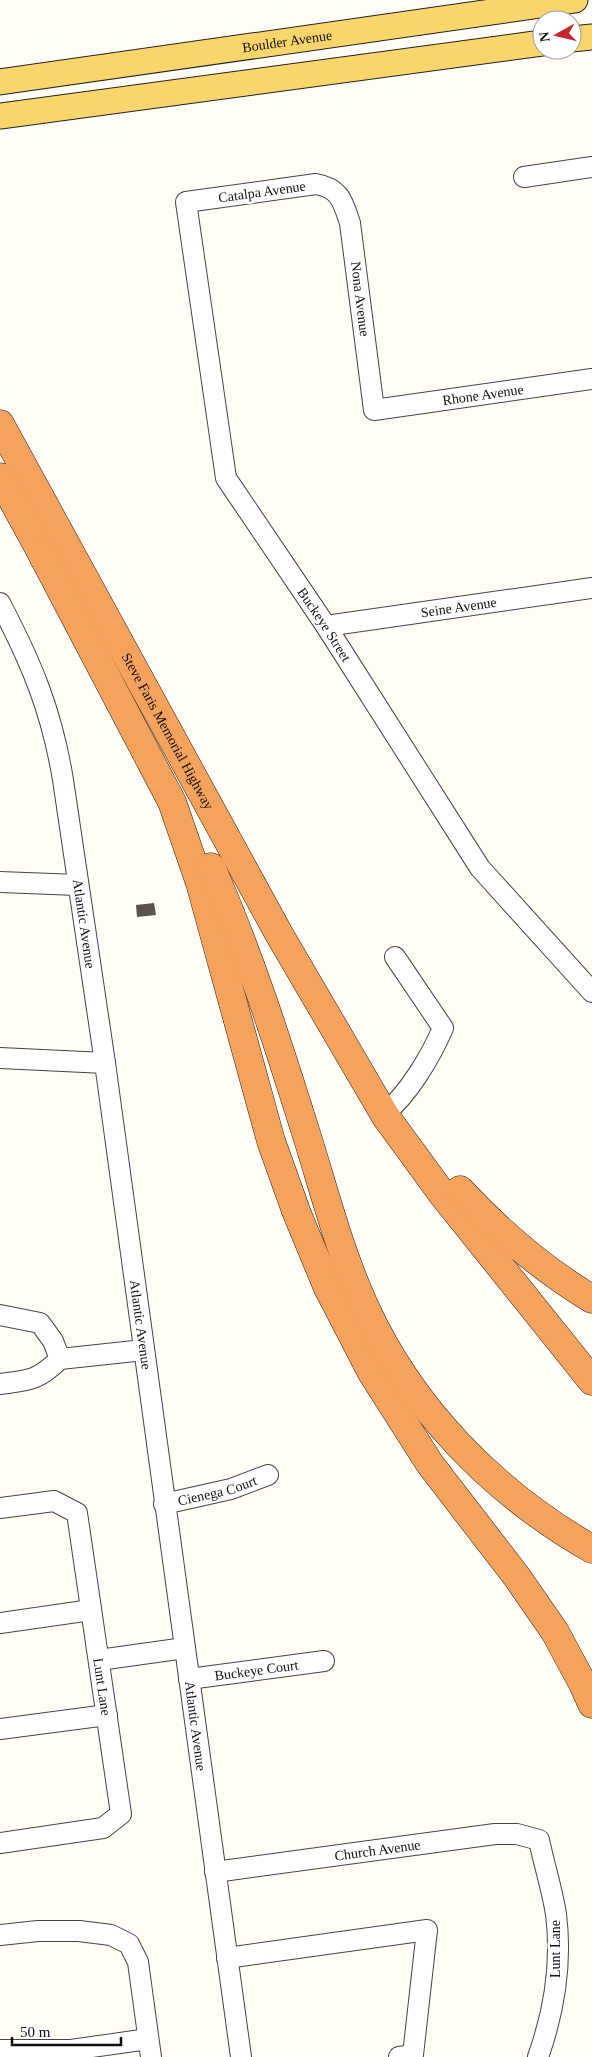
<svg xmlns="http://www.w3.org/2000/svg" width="592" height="2057" font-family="Georgia,serif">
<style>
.building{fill:#5a524d}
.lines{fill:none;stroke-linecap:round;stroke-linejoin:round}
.minor-casing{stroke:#444;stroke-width:22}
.major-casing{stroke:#222;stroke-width:27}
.highway-casing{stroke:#222;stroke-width:29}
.minor{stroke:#fff;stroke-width:20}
.major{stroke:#f9d66b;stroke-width:25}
.highway{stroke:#f5a25d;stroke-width:28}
.labels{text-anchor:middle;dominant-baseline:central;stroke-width:5;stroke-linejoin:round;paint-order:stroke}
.street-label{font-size:14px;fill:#111;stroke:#fff}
</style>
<rect width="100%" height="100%" fill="#fffdf5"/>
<!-- building -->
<path class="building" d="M 154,903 L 156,915 L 137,917 L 136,905 Z"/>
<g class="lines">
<defs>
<g id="minor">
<path d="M 524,177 L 592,167"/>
<path id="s1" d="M 592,379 L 374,410 L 350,223 C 343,202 340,188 316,184 L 186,202 L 226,478 L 326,626 L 480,868 L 592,992"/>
<path id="s2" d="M 0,603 C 32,664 52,712 63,780 L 105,1063 L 241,2057"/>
<path id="s3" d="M 326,626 L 592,588"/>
<path d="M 0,882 L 78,885"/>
<path d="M 0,1058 L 105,1063"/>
<path d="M 384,1114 C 408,1095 431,1056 443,1028 L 395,957"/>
<path d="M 0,1315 L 40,1323 L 53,1341 L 60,1359 C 37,1381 30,1380 0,1384"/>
<path d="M 60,1359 L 144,1350"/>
<path id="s4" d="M 164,1504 L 231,1489 L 268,1475"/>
<path id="s5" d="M 0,1508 L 54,1501 L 77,1513 L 121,1814 L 103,1828 L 0,1843"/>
<path d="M 0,1623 L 91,1610"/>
<path d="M 99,1660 L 185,1648"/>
<path id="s6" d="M 189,1679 L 324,1661"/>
<path d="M 0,1729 L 107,1715"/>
<path id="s7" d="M 215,1872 L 495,1834 L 517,1834 L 539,1840 C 544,1864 552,1889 556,1914 C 562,1962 554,2012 538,2057"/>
<path d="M 0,1935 L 38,1931 L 79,1931 L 111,1935 L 129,1944 L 138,1962 L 151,2057"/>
<path d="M 227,1958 L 427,1930 L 413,2055 L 399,2057"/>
<path d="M 0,2050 L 71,2050 L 148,2039"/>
</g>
<g id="major">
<path d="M 572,39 L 592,37"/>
<path id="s8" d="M 0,82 L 575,0"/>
<path d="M 0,116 L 542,43"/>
</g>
<g id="highway">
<path id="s9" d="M 0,424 L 279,934 L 386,1117 L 443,1195 L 592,1381"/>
<path d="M 0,477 L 51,570"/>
<path d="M 42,554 L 172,802 L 200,883 L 271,1141 L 296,1211 L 327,1286 L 372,1373 L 430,1464 L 517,1577 L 555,1632 L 583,1684 L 592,1704"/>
<path d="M 211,867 C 249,953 278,1044 306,1133 C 324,1190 339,1250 364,1305 C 411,1409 494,1493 592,1549"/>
<path d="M 460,1190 C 500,1233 542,1269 592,1299"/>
</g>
</defs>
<!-- minor casing -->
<use href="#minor" class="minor-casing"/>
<!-- major casing -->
<use href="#major" class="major-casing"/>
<!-- highway casing -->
<use href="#highway" class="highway-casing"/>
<!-- minor -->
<use href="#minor" class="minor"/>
<!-- major -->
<use href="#major" class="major"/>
<!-- highway -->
<use href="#highway" class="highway"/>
</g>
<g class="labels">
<!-- street labels -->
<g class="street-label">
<text stroke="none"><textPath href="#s8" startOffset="290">Boulder Avenue</textPath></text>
<text transform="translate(262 192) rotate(-8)">Catalpa Avenue</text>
<text transform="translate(360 299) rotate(83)">Nona Avenue</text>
<text transform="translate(483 395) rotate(-8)">Rhone Avenue</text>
<text stroke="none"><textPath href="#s3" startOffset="134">Seine Avenue</textPath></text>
<text stroke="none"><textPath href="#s1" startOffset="1051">Buckeye Street</textPath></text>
<text stroke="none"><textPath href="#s9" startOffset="350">Steve Faris Memorial Highway</textPath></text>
<text stroke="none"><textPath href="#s2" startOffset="334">Atlantic Avenue</textPath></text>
<text stroke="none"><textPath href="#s2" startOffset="739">Atlantic Avenue</textPath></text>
<text stroke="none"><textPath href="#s4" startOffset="55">Cienega Court</textPath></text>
<text stroke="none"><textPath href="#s6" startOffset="68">Buckeye Court</textPath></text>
<text stroke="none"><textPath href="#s5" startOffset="256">Lunt Lane</textPath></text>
<text stroke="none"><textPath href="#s2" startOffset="1144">Atlantic Avenue</textPath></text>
<text stroke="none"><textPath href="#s7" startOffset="164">Church Avenue</textPath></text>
<text transform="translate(555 1949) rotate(-90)">Lunt Lane</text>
</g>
</g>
<!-- north arrow -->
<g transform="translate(557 35) rotate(262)"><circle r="24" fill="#ffffff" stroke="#a0a0a0"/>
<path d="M0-4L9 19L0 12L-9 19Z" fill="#c4262e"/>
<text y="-8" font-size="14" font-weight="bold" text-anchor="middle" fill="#111111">N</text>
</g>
<!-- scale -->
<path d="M12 2037v8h109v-8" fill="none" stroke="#111111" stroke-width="2.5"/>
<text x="20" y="2037" font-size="15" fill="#111111" stroke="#ffffff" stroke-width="4" paint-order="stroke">50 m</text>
</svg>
